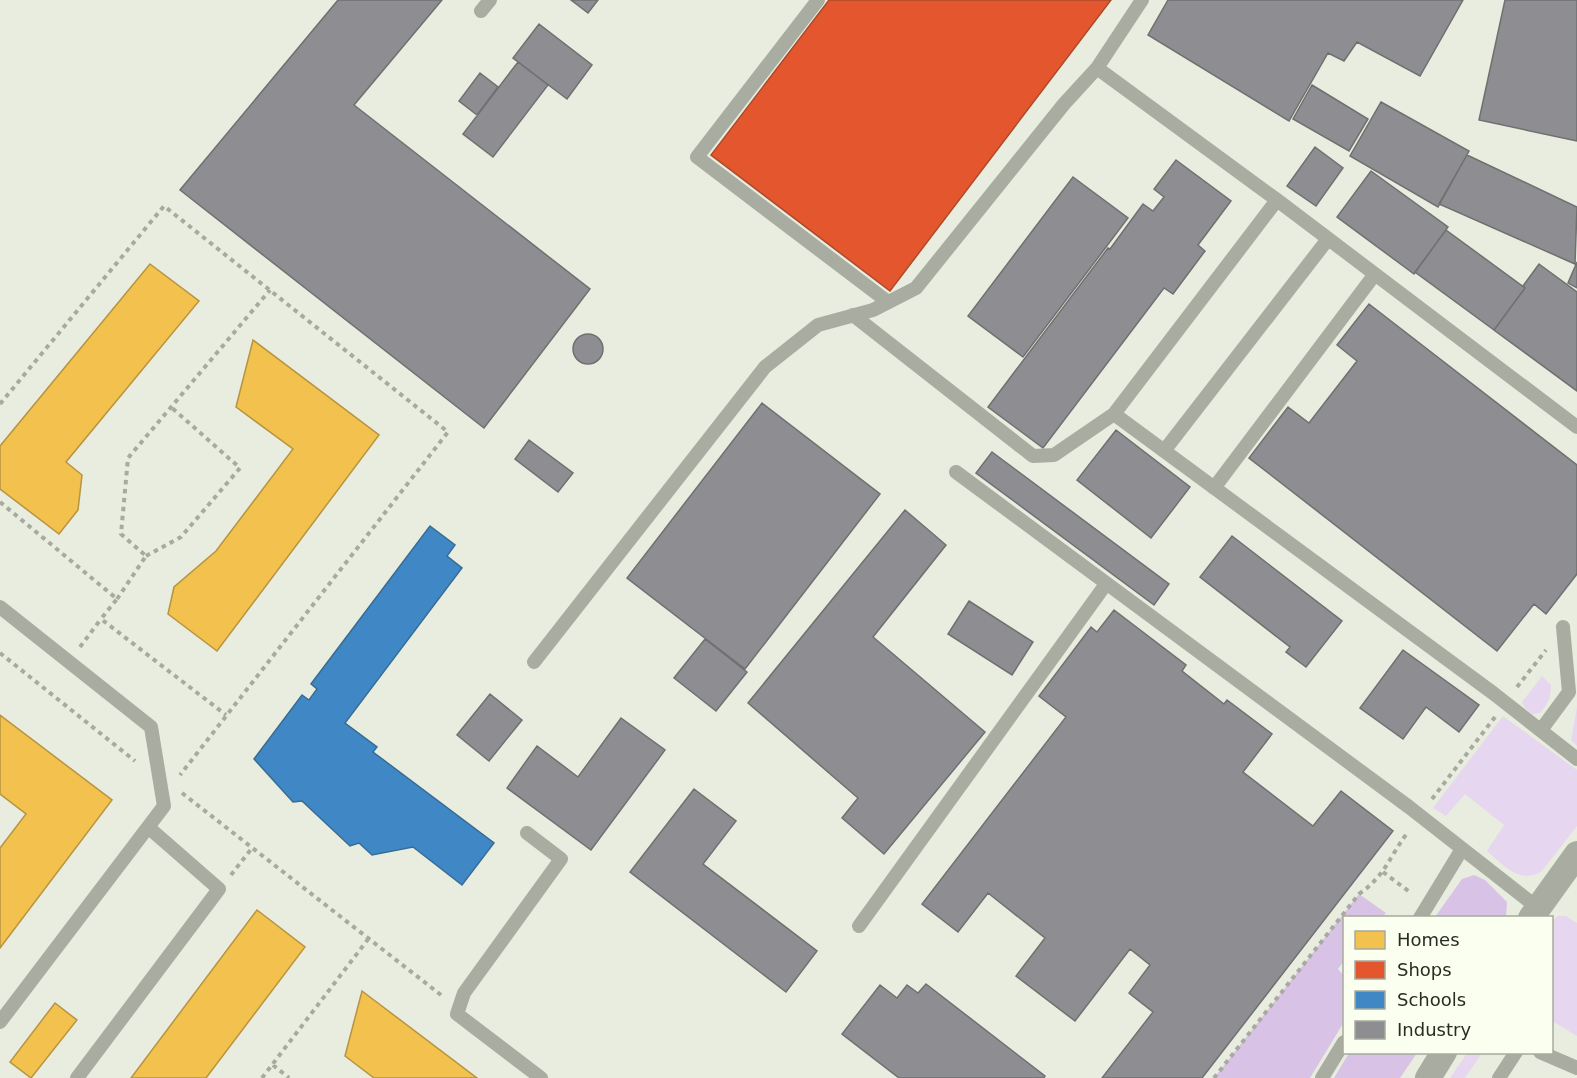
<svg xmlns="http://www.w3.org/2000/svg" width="1577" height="1078" font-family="'DejaVu Sans',sans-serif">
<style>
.green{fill:#e6d6ef}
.forest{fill:#d8c3e6}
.homes{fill:#f2c14e;stroke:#b69441;stroke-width:1.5}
.shops{fill:#e4572e;stroke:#ac4a2a;stroke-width:1.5}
.schools{fill:#3f88c5;stroke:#386c94;stroke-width:1.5}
.industry{fill:#8d8d92;stroke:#6f7070;stroke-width:1.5}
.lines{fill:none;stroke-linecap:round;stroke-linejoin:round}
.path{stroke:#a7aa9e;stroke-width:4;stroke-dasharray:4.5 4.5;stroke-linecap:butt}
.service{stroke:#a9aca0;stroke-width:14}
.minor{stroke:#a9aca0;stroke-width:26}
</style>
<rect width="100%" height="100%" fill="#e9eddf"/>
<!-- green -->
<path class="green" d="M 1542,676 L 1551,685 C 1551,697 1548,704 1540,713 L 1532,714 L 1525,708 L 1522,702 Z
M 1577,707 L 1577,746 L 1571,740 Z
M 1503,716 L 1577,770 L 1577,826 L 1542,871 C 1520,885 1503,865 1487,851 L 1504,825 L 1465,794 L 1446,816 L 1433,808 Z
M 1558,916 L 1566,916 L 1577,923 L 1577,1036 L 1552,1021 L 1552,921 Z
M 1467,1053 L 1482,1053 L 1465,1078 L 1450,1078 Z"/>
<!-- forest -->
<path class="forest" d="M 1474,875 L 1485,880 L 1507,902 L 1506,917 L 1435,917 L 1462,879 Z
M 1359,894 L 1386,913 L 1382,917 L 1344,918 L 1344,961 L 1338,969 L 1344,976 L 1344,1022 L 1310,1078 L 1214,1078 Z
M 1349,1053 L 1349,1052 L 1417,1053 L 1400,1078 L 1334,1078 Z"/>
<!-- homes -->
<path class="homes" d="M 150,264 L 199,301 L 66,462 L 82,475 L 78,510 L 59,534 L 0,489 L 0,446 Z
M 253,340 L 379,435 L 217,651 L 168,614 L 174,587 L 216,551 L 293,449 L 236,407 Z
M 0,715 L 112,800 L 0,948 L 0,848 L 26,814 L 0,794 Z
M 257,910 L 305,947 L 206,1078 L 131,1078 Z
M 362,991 L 477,1078 L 374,1078 L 345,1056 Z
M 55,1003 L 77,1020 L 31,1078 L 10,1062 Z"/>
<!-- shops -->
<path class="shops" d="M 829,0 L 1111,0 L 890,291 L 711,155 Z"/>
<!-- schools -->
<path class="schools" d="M 430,526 L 455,545 L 447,556 L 462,568 L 345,723 L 377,747 L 373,752 L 494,843 L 462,885 L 413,847 L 372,855 L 359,843 L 350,846 L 302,801 L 293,802 L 254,759 L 302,695 L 309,700 L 317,689 L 311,684 Z"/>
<!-- industry -->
<path class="industry" d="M 338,0 L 442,0 L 354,105 L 590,289 L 484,428 L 180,190 Z
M 571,0 L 598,0 L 588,13 Z
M 1168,0 L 1463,0 L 1420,76 L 1357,42 L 1344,61 L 1328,53 L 1289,121 L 1148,35 Z
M 1505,0 L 1577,0 L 1577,141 L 1479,120 Z
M 539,24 L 592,65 L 567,99 L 513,58 Z
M 518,62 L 548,85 L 493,157 L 463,134 Z
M 480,73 L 498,87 L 477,115 L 459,101 Z
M 1312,85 L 1368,119 L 1349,151 L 1293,119 Z
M 1381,102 L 1469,151 L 1438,207 L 1350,156 Z
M 1315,147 L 1343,168 L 1316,206 L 1287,186 Z
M 1467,155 L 1577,207 L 1575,264 L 1439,204 Z
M 1176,160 L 1231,201 L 1198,245 L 1205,251 L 1173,294 L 1164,288 L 1043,448 L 988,407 L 1108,248 L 1110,249 L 1143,204 L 1153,211 L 1164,197 L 1154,189 Z
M 1371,171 L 1448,227 L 1414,274 L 1337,217 Z
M 1073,177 L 1128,218 L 1023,357 L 968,316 Z
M 1446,230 L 1525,288 L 1494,330 L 1415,272 Z
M 1577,262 L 1577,288 L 1568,283 Z
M 1539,264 L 1577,292 L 1577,391 L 1494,330 L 1525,288 L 1523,286 Z
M 1369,304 L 1577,465 L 1577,574 L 1546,614 L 1534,604 L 1497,651 L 1249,458 L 1288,407 L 1309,423 L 1357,361 L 1337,345 Z
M573 349a15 15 0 1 1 30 0a15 15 0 1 1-30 0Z
M 762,403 L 880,494 L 745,669 L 627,578 Z
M 1116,430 L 1190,487 L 1151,538 L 1077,480 Z
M 529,440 L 573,473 L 558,492 L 515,459 Z
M 992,452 L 1169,584 L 1154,605 L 976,473 Z
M 905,510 L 946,545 L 873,637 L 985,732 L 884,854 L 842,818 L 858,798 L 748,703 Z
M 1232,536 L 1342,621 L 1306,667 L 1286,652 L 1290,647 L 1200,577 Z
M 969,601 L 1033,642 L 1012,675 L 948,634 Z
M 1114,610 L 1186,665 L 1182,671 L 1224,704 L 1227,700 L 1272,734 L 1243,772 L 1313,826 L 1341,791 L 1393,831 L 1202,1078 L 1102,1078 L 1153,1012 L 1129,993 L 1150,965 L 1130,949 L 1075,1021 L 1016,976 L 1045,938 L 988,893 L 958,932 L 922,904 L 1066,717 L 1039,696 L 1091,627 L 1097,632 Z
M 705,639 L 747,672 L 716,711 L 674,678 Z
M 1403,650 L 1479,705 L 1459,732 L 1426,707 L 1403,739 L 1360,708 Z
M 490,694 L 522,720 L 489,761 L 457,735 Z
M 621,718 L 665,750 L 591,850 L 507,788 L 537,746 L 578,777 Z
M 694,789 L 736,821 L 703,864 L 817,951 L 786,992 L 630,872 Z
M 926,984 L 1045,1076 L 1044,1078 L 899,1078 L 842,1034 L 880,985 L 897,998 L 907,985 L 918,993 Z"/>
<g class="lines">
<!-- path -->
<path class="path" d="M 0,404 L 164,206 L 448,432 L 180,775
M 0,502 L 117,599 L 101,619 L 226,715
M 146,556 L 181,537 L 240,468 L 171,407
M 117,599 L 146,556 L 121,534 L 128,458 L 270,290
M 80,647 L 101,619
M 0,653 L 135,761
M 1517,687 L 1546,650
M 182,793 L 441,995
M 1432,799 L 1495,717
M 1383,872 L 1411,893
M 231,875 L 252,848
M 273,1065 L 289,1078
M 262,1078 L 369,938
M 1214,1078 L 1359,894 C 1386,875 1389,857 1408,832"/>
<!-- service -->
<path class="service" d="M 818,0 L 697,157 L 888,302
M 481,11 L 490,0
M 1097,68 L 1142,0
M 853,315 L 1033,456 L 1054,455 L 1114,414 L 1277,200
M 1114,414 L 1493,693 L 1577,759
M 1164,451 L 1328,239
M 956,472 L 1409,807 L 1538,908
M 1214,488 L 1375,274
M 0,607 L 151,727 L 164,806 L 0,1022
M 534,662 L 765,367 L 818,325 L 873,310 L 916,288 L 1064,104 L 1097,68 L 1277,200 L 1577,427
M 1541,730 L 1569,692 L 1563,627
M 527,833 L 561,859 L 464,993 L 457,1014 L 541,1078
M 1420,918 L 1462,849
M 859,926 L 1106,584
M 1540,1052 L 1577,1068
M 77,1078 L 219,889 L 148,827
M 1322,1078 L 1344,1042
M 1499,1078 L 1516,1052"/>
<!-- minor -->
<path class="minor" d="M 1531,918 L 1577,854
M 1428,1078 L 1444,1052"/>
</g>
<!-- legend -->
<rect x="1343" y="916" width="210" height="138" fill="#faffef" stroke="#a6ab9d" stroke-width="1.5"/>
<rect x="1355" y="931" width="30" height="18" fill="#f2c14e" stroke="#a6ab9d" stroke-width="1.5"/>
<text x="1397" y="946" font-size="18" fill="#292c22">Homes</text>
<rect x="1355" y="961" width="30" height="18" fill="#e4572e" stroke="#a6ab9d" stroke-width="1.5"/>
<text x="1397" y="976" font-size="18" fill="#292c22">Shops</text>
<rect x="1355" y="991" width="30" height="18" fill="#3f88c5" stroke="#a6ab9d" stroke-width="1.5"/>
<text x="1397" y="1006" font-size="18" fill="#292c22">Schools</text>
<rect x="1355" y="1021" width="30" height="18" fill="#8d8d92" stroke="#a6ab9d" stroke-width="1.5"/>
<text x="1397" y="1036" font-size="18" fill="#292c22">Industry</text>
</svg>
